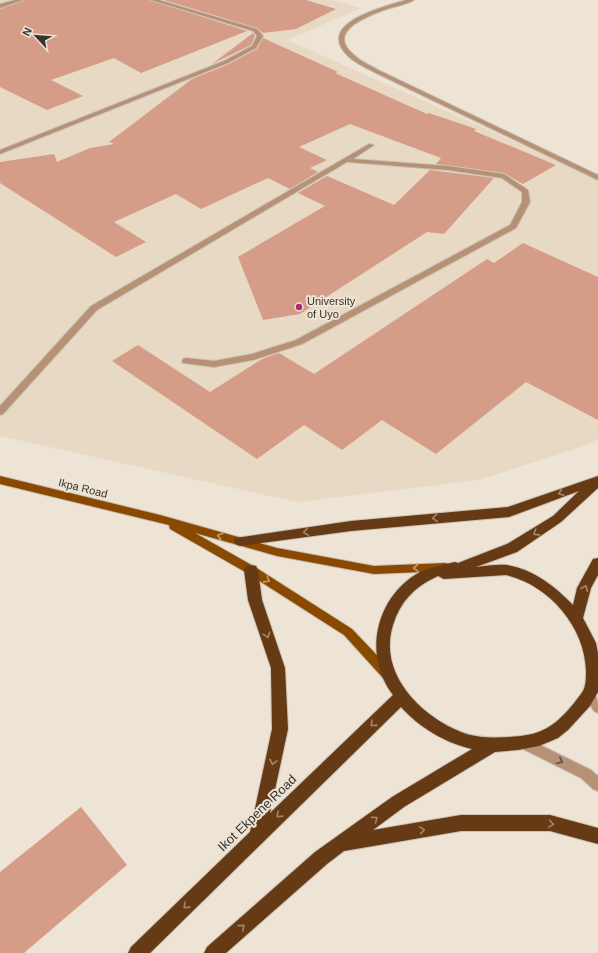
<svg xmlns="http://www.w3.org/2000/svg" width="598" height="953" font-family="Arial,sans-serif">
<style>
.built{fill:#e7d9c4}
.building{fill:#d59c88}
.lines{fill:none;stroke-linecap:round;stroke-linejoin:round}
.minor-casing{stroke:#cac1b4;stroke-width:2}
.major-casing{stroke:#cac1b4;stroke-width:2}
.highway-casing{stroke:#cac1b4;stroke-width:2}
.minor{fill:#b79175;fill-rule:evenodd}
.major{fill:#8a4900;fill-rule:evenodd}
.highway{fill:#663a14;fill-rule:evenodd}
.oneway{stroke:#a3866b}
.oneway2{stroke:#c19e75}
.oneway3{stroke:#5e5043}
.poi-dot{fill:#af2a72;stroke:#eee4d5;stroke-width:1.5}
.labels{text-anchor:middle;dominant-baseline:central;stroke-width:4;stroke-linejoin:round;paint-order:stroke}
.poi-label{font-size:11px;fill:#38342e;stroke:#eee4d5;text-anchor:start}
.street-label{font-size:11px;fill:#38342e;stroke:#eee4d5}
.near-street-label{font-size:13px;fill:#38342e;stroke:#eee4d5}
</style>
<rect width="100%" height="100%" fill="#eee4d5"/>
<!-- built -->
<path class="built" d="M 0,0 L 332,0 L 361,8 L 288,40 L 598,179 L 598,439 L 593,443 L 479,480 L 297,502 L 0,436 Z"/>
<!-- building -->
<path class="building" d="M 24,0 L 150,0 L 247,31 L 141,73 L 114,58 L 51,80 L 83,96 L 47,110 L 0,87 L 0,9 Z
M 164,0 L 306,0 L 336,9 L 296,29 L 263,33 L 257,28 Z
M 253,33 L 255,36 L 251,45 L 212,64 Z
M 263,38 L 338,72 L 335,73 L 427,114 L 429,113 L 476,129 L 474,131 L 556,165 L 523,184 L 504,173 L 436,164 L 441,158 L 350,124 L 299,147 L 327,160 L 310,168 L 318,172 L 290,189 L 268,178 L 201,209 L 176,194 L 114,222 L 146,242 L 116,257 L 0,183 L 0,162 L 54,154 L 57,162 L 90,148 L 114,144 L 109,142 L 192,79 L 229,64 L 257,49 Z
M 430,170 L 494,178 L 444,234 L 427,232 L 300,314 L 263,320 L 238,257 L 325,206 L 298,193 L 327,176 L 394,205 Z
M 523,243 L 598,277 L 598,420 L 526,382 L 436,454 L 382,420 L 342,450 L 304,425 L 257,459 L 112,361 L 138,345 L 210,392 L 262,359 L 279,353 L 314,374 L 487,259 L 494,263 Z
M 81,807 L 127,865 L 24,953 L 0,953 L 0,872 Z"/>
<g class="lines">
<defs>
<path id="minor" d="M 15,0 L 23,0 L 0,8 L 0,4 Z
M 151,0 L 159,0 L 257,29 L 263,36 L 256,48 L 228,63 L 0,154 L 0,150 L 224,61 L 252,46 L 257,36 L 253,31 Z
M 406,0 L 414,0 C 406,5 396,6 387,9 C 368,16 325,31 354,55 C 361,62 370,65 378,70 L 598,175 L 598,180 L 374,72 C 365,67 355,63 348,56 C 314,23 384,7 406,0 Z
M 369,144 L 374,145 L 353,159 L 448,166 L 504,174 L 528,190 L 530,202 L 516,228 L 302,344 L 253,360 L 214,367 L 183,363 L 182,361 L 183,359 L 186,358 L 214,361 L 252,354 L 296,340 L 510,225 L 522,202 L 522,192 L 502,178 L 448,170 L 347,162 L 97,310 L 3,414 L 0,415 L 0,406 L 91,306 Z
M 590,690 C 598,693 598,703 598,713 L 594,711 L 584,695 L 586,691 Z
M 526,738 L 591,770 L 598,776 L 598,791 L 593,789 L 581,778 L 521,748 L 520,744 L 521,740 Z"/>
<path id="major" d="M 0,476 L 160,515 L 277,548 L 374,566 L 445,563 L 449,564 L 450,567 L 449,570 L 445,571 L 374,574 L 277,556 L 195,533 L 255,567 L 352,629 L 391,670 L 393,674 L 391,678 L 387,679 L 383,678 L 344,635 L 247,573 L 170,529 L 169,525 L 0,484 Z"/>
<path id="highway" d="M 598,476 L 598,488 L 561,522 L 517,552 L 476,567 C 486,566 498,564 507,565 C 533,569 556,587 573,605 L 577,588 L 593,559 L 598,558 L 598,575 L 591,588 L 583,618 L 596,643 L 598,653 L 598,692 L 590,706 L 568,730 L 558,738 L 539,746 L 518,750 L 495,752 L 404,807 L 373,830 L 461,815 L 550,815 L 598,828 L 598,844 L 550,831 L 461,831 L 344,851 L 327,864 L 226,953 L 204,953 L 207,947 L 315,852 L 392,797 L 472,749 C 445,743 419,727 401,707 L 150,953 L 128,953 L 131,947 L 250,832 L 272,729 L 271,668 L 248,600 L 244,570 L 246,566 L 251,565 L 256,566 L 258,570 L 262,600 L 285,668 L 288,729 L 270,813 L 393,695 C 362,655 376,596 420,572 C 431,567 443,565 455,562 L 458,563 L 507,544 L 553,516 L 579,491 L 509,517 L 351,531 L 240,546 L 235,544 L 234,541 L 235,538 L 351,521 L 508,507 ZM 506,575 C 549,585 585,627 586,671 C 586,679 586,688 581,694 C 572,706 560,721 547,728 C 535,735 522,736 509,737 C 493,738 476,738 461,732 C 419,715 378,673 393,625 C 400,602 414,587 436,577 L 438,576 L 444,579 Z"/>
</defs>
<!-- minor casing -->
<use href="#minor" class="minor-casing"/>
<!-- major casing -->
<use href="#major" class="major-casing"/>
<!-- highway casing -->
<use href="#highway" class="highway-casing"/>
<!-- minor -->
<use href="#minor" class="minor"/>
<!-- major -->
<use href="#major" class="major"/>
<!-- highway -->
<use href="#highway" class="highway"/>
</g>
<!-- one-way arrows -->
<defs><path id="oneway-chevron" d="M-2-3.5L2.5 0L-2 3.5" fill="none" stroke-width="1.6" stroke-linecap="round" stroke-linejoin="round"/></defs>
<g class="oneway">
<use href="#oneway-chevron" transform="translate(561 493) rotate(160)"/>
<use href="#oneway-chevron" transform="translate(435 518) rotate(175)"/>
<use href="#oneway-chevron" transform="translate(306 532) rotate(172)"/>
<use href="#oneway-chevron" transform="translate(536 533) rotate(147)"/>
<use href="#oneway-chevron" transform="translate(585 588) rotate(-68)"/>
<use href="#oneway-chevron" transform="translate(267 635) rotate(72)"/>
<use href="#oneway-chevron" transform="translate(373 724) rotate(136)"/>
<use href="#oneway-chevron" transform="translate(273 762) rotate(102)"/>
<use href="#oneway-chevron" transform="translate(279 815) rotate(136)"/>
<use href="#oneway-chevron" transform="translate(375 819) rotate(-36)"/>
<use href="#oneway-chevron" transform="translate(551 824) rotate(9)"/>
<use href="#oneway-chevron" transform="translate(422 830) rotate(-9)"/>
<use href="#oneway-chevron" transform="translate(186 906) rotate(136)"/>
<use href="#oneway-chevron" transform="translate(242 927) rotate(-41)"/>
</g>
<g class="oneway2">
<use href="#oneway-chevron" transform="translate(220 536) rotate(-164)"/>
<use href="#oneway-chevron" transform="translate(416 568) rotate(177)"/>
<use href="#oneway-chevron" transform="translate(267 580) rotate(32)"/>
</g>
<use class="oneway3" href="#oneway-chevron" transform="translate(560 761) rotate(27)"/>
<!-- markers -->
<circle class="poi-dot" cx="299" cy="307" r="4"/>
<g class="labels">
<!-- poi labels -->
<g class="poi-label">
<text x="307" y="301">University<tspan x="307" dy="13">of Uyo</tspan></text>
</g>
<!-- street labels -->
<g class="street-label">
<text transform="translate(83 488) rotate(14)">Ikpa Road</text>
</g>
<!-- near-street labels -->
<g class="near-street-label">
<text transform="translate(257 813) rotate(-44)">Ikot Ekpene Road</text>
</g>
</g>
<!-- north arrow -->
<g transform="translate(36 36) rotate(296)" stroke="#eee4d5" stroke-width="3" paint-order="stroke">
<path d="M0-3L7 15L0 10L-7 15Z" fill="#38342e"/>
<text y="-6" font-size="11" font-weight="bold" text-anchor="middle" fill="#38342e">N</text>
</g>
</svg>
